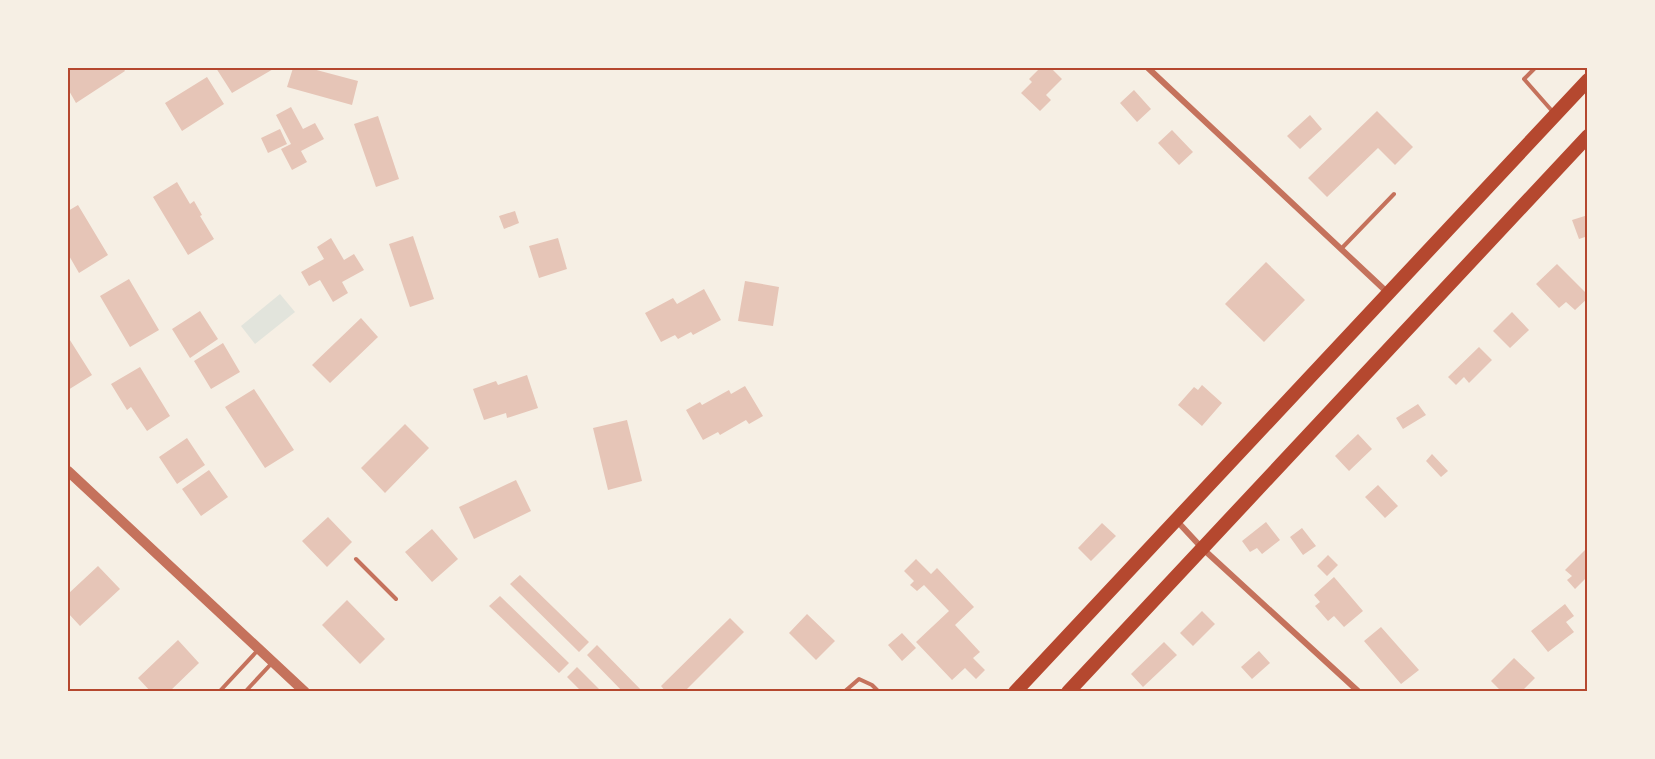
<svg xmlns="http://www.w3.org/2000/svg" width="1655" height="759" font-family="Lora,serif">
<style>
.green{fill:#e2e4dc}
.building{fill:#e6c5b7}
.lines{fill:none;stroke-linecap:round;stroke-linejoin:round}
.service{stroke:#c5725c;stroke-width:4}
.minor{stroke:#c5725c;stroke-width:6}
.tertiary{stroke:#c5725c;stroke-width:10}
.trunk{stroke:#b5482f;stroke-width:14}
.neatline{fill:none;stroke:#b5482f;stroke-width:2}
</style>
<rect width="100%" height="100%" fill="#f6efe4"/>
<!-- green -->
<path class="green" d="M 280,294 L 295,312 L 255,344 L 241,326 Z"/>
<!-- building -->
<path class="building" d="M 68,68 L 123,68 L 125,71 L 76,103 L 68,89 Z
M 216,68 L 275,68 L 232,93 Z
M 293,68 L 309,68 L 358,81 L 352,105 L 287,87 Z
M 1040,68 L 1051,68 L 1062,79 L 1046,95 L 1051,100 L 1040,111 L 1021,93 L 1032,82 L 1029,79 Z
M 207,77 L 224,104 L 182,131 L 165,103 Z
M 1134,90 L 1151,109 L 1137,122 L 1120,103 Z
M 291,107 L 303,129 L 315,123 L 324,139 L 301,151 L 307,162 L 292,170 L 281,149 L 291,144 L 276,115 Z
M 1377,111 L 1413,147 L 1395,165 L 1378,148 L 1327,197 L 1308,178 Z
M 1310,115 L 1322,129 L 1300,149 L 1287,136 Z
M 378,116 L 399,179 L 376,187 L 354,124 Z
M 280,129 L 287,144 L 268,153 L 261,138 Z
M 1172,130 L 1193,152 L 1179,165 L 1158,143 Z
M 177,182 L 190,204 L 194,201 L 202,215 L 200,216 L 214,239 L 188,255 L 153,197 Z
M 78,205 L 108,255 L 79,273 L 68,254 L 68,211 Z
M 515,211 L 519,223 L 504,229 L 499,216 Z
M 1588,215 L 1588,236 L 1579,239 L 1572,220 Z
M 413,236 L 434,299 L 410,307 L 389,244 Z
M 331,238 L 344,260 L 354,254 L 364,270 L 342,282 L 348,293 L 333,302 L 320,280 L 309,286 L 301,272 L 324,259 L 317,247 Z
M 558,238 L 567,269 L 539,278 L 529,246 Z
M 1266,262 L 1305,300 L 1264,342 L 1225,304 Z
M 1557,264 L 1588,295 L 1588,298 L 1575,310 L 1566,302 L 1559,308 L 1536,284 Z
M 129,279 L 159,330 L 130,347 L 100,296 Z
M 745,281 L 779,287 L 773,326 L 738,321 Z
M 704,289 L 721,320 L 693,335 L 691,332 L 678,339 L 675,335 L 661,342 L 645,313 L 673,298 L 677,304 Z
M 200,311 L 218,339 L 190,358 L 172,329 Z
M 1512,312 L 1529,330 L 1510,348 L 1493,331 Z
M 361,318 L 378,337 L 330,383 L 312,365 Z
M 68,337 L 92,375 L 68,390 Z
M 223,343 L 240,372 L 211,389 L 194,361 Z
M 1479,347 L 1492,360 L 1469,383 L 1464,377 L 1456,385 L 1448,377 Z
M 140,367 L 170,416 L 147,431 L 131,407 L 127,410 L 111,384 Z
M 527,375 L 538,408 L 507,418 L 506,413 L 484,420 L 473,389 L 496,381 L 498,385 Z
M 1202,385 L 1222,403 L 1202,426 L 1178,405 L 1194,387 L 1198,390 Z
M 745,386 L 763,416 L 749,424 L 746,420 L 720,435 L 718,432 L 703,440 L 686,410 L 700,402 L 702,405 L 729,390 L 731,394 Z
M 254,389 L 294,450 L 265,468 L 225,407 Z
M 1418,404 L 1426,415 L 1403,429 L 1396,418 Z
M 627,420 L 642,481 L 608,490 L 593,428 Z
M 405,424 L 429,448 L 385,493 L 361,468 Z
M 1358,434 L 1372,449 L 1349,471 L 1335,456 Z
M 187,438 L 205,465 L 177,484 L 159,457 Z
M 1432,454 L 1448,471 L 1441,477 L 1426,461 Z
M 209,470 L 228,497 L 201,516 L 182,489 Z
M 516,480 L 531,511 L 474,539 L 459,507 Z
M 1378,485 L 1398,506 L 1385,518 L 1365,497 Z
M 328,517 L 352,542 L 327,567 L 302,541 Z
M 1266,522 L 1280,540 L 1262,554 L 1257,548 L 1250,552 L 1242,541 Z
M 1102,523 L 1116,536 L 1091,561 L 1078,548 Z
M 1302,528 L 1316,546 L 1303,555 L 1290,537 Z
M 432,529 L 458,559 L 432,582 L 405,552 Z
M 1585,550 L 1588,552 L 1588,576 L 1575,589 L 1567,580 L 1572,576 L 1565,570 Z
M 1328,555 L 1338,565 L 1327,576 L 1317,566 Z
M 916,559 L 931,574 L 937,568 L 974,607 L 955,625 L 980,652 L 973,658 L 985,670 L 976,679 L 965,668 L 952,680 L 916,642 L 949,611 L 924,585 L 917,591 L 910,585 L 914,581 L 904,571 Z
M 98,566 L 120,589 L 80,626 L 68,613 L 68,594 Z
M 520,575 L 589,642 L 579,652 L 510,584 Z
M 1334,577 L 1363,611 L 1344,627 L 1334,616 L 1328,621 L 1315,606 L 1320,602 L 1314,595 Z
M 500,596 L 569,663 L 559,673 L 489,606 Z
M 347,600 L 385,639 L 360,664 L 322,625 Z
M 1565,604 L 1574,616 L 1566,622 L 1574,632 L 1548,652 L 1531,631 Z
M 1202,611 L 1215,624 L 1193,646 L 1180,633 Z
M 807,614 L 835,641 L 816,660 L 789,633 Z
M 730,618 L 744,632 L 684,692 L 666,692 L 661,686 Z
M 1381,627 L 1419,670 L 1401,684 L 1364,641 Z
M 902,633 L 916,648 L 902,661 L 888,645 Z
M 178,640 L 199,663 L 169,692 L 151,692 L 138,678 Z
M 1164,642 L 1177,655 L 1143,687 L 1131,674 Z
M 597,645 L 643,692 L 623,692 L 587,655 Z
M 1259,651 L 1270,663 L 1252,679 L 1241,667 Z
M 1514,658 L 1535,678 L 1521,692 L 1502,692 L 1491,681 Z
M 577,667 L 602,692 L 582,692 L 567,677 Z"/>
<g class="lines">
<!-- service -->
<path class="service" d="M 1535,68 L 1524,79 L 1553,112
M 1341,249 L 1394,194
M 356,559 L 396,599
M 219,692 L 259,649
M 245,692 L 271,664
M 844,692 L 859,679 L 872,685 L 879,692"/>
<!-- minor -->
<path class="minor" d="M 1148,68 L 1388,293
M 1176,520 L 1202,548 L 1359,692"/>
<!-- tertiary -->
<path class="tertiary" d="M 68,471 L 305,692"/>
<!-- trunk -->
<path class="trunk" d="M 1015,692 L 1588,80
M 1068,692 L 1588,136"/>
</g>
<!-- border -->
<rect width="1655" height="759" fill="none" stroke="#f6efe4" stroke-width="138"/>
<rect x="69" y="69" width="1517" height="621" class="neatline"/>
</svg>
